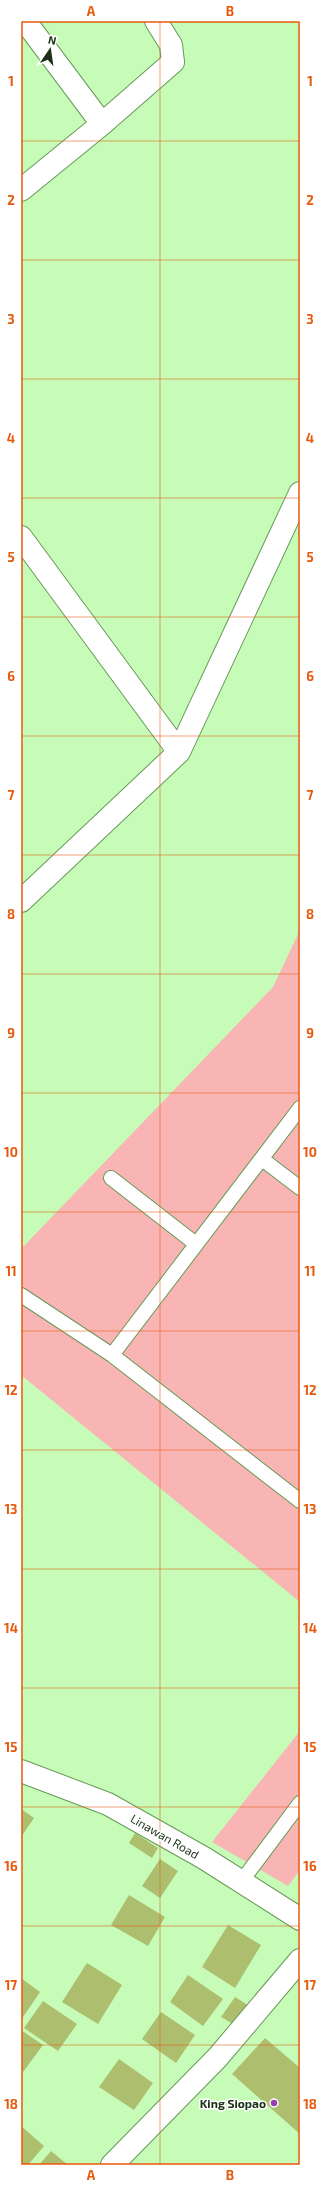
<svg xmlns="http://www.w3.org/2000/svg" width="321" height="2186" font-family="'Exo 2',sans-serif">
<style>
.green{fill:#f8b5b4}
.building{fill:#adbf6e}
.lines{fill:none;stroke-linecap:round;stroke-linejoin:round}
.service-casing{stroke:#679959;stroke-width:16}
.minor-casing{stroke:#679959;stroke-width:24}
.tertiary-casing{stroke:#679959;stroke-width:24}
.service{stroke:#fff;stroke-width:14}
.minor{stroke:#fff;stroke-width:22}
.tertiary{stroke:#fff;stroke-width:22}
.grid{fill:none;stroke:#e8590c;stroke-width:1;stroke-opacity:0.55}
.poi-dot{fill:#9740ad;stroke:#fff;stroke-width:1.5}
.labels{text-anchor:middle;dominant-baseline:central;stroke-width:3;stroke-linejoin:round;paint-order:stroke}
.street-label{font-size:12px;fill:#1b3016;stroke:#fff}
.poi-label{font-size:12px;font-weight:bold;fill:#1b3016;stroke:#fff;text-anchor:end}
.neatline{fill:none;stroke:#e8590c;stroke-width:1.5}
.grid-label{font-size:13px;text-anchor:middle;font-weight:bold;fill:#e8590c}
</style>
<rect width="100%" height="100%" fill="#c6fcb7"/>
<!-- green -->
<path class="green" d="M 300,930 L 300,1602 L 21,1375 L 21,1249 L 273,987 Z
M 300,1731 L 300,1870 L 288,1886 L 212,1842 Z"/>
<!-- building -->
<path class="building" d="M 21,1809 L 34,1818 L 21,1837 Z
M 135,1833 L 158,1848 L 152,1858 L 129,1843 Z
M 160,1859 L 178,1871 L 160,1898 L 142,1886 Z
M 129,1895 L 165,1917 L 148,1946 L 111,1925 Z
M 228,1925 L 261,1945 L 235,1988 L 202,1967 Z
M 87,1963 L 122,1985 L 98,2024 L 62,2002 Z
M 188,1975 L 223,1999 L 203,2026 L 170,2002 Z
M 21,1978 L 40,1992 L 21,2020 Z
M 235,1997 L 251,2007 L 238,2027 L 221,2017 Z
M 43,2001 L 77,2024 L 58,2051 L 24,2028 Z
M 161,2012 L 195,2035 L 176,2063 L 142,2039 Z
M 21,2030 L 43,2045 L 23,2072 L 21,2071 Z
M 265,2038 L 300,2068 L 300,2134 L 232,2074 Z
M 119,2059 L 153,2083 L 134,2110 L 99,2087 Z
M 21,2126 L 44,2146 L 28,2165 L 21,2165 Z
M 51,2151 L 68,2165 L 39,2165 Z"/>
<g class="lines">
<defs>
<path id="service" d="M 262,1159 L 300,1188
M 111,1178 L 196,1244
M 21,1295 L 112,1355 L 300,1501
M 112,1355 L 300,1108
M 241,1882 L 300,1803"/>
<path id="minor" d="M 25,21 L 102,124
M 21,190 L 102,124 L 173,62 L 171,45 L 156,21
M 21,537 L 179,752
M 21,901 L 179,752 L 300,493
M 112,2165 L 218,2057 L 300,1960"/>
<path id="tertiary" d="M 21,1771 L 108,1804 L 204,1858 L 300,1919"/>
</defs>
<!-- service casing -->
<use href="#service" class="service-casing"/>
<!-- minor casing -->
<use href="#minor" class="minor-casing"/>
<!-- tertiary casing -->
<use href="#tertiary" class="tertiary-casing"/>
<!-- service -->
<use href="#service" class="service"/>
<!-- minor -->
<use href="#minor" class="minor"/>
<!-- tertiary -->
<use href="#tertiary" class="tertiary"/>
</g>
<!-- grid -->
<path class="grid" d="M 160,21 L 160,2165M 21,141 L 300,141M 21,260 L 300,260M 21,379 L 300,379M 21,498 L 300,498M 21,617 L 300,617M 21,736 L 300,736M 21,855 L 300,855M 21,974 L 300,974M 21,1093 L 300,1093M 21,1212 L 300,1212M 21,1331 L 300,1331M 21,1450 L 300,1450M 21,1569 L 300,1569M 21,1688 L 300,1688M 21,1807 L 300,1807M 21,1926 L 300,1926M 21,2045 L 300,2045"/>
<!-- markers -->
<circle class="poi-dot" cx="274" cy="2103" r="4"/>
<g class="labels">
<!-- street labels -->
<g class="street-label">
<text transform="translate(165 1836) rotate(30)">Linawan Road</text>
</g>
<!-- poi labels -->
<g class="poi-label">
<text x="266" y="2103">King Siopao</text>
</g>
</g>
<!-- border -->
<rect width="321" height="2186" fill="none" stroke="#ffffff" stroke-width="44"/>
<!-- north arrow -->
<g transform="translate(50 50) rotate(13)" stroke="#ffffff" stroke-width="3" paint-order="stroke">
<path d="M0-3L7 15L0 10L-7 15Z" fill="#1b3016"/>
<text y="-6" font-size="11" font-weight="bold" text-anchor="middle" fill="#1b3016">N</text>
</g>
<rect x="22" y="22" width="277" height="2142" class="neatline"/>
<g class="grid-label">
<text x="91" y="16">A</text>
<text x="230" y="16">B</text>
<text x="11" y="86">1</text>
<text x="310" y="86">1</text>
<text x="11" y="205">2</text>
<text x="310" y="205">2</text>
<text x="11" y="324">3</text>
<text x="310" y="324">3</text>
<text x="11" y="443">4</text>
<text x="310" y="443">4</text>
<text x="11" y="562">5</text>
<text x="310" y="562">5</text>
<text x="11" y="681">6</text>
<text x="310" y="681">6</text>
<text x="11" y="800">7</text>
<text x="310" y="800">7</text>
<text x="11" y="919">8</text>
<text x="310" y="919">8</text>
<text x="11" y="1038">9</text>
<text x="310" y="1038">9</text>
<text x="11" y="1157">10</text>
<text x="310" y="1157">10</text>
<text x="11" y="1276">11</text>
<text x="310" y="1276">11</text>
<text x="11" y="1395">12</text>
<text x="310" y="1395">12</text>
<text x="11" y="1514">13</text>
<text x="310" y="1514">13</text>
<text x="11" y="1633">14</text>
<text x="310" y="1633">14</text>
<text x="11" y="1752">15</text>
<text x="310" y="1752">15</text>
<text x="11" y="1871">16</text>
<text x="310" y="1871">16</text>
<text x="11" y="1990">17</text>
<text x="310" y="1990">17</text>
<text x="11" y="2109">18</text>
<text x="310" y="2109">18</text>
<text x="91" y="2180">A</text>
<text x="230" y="2180">B</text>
</g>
</svg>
